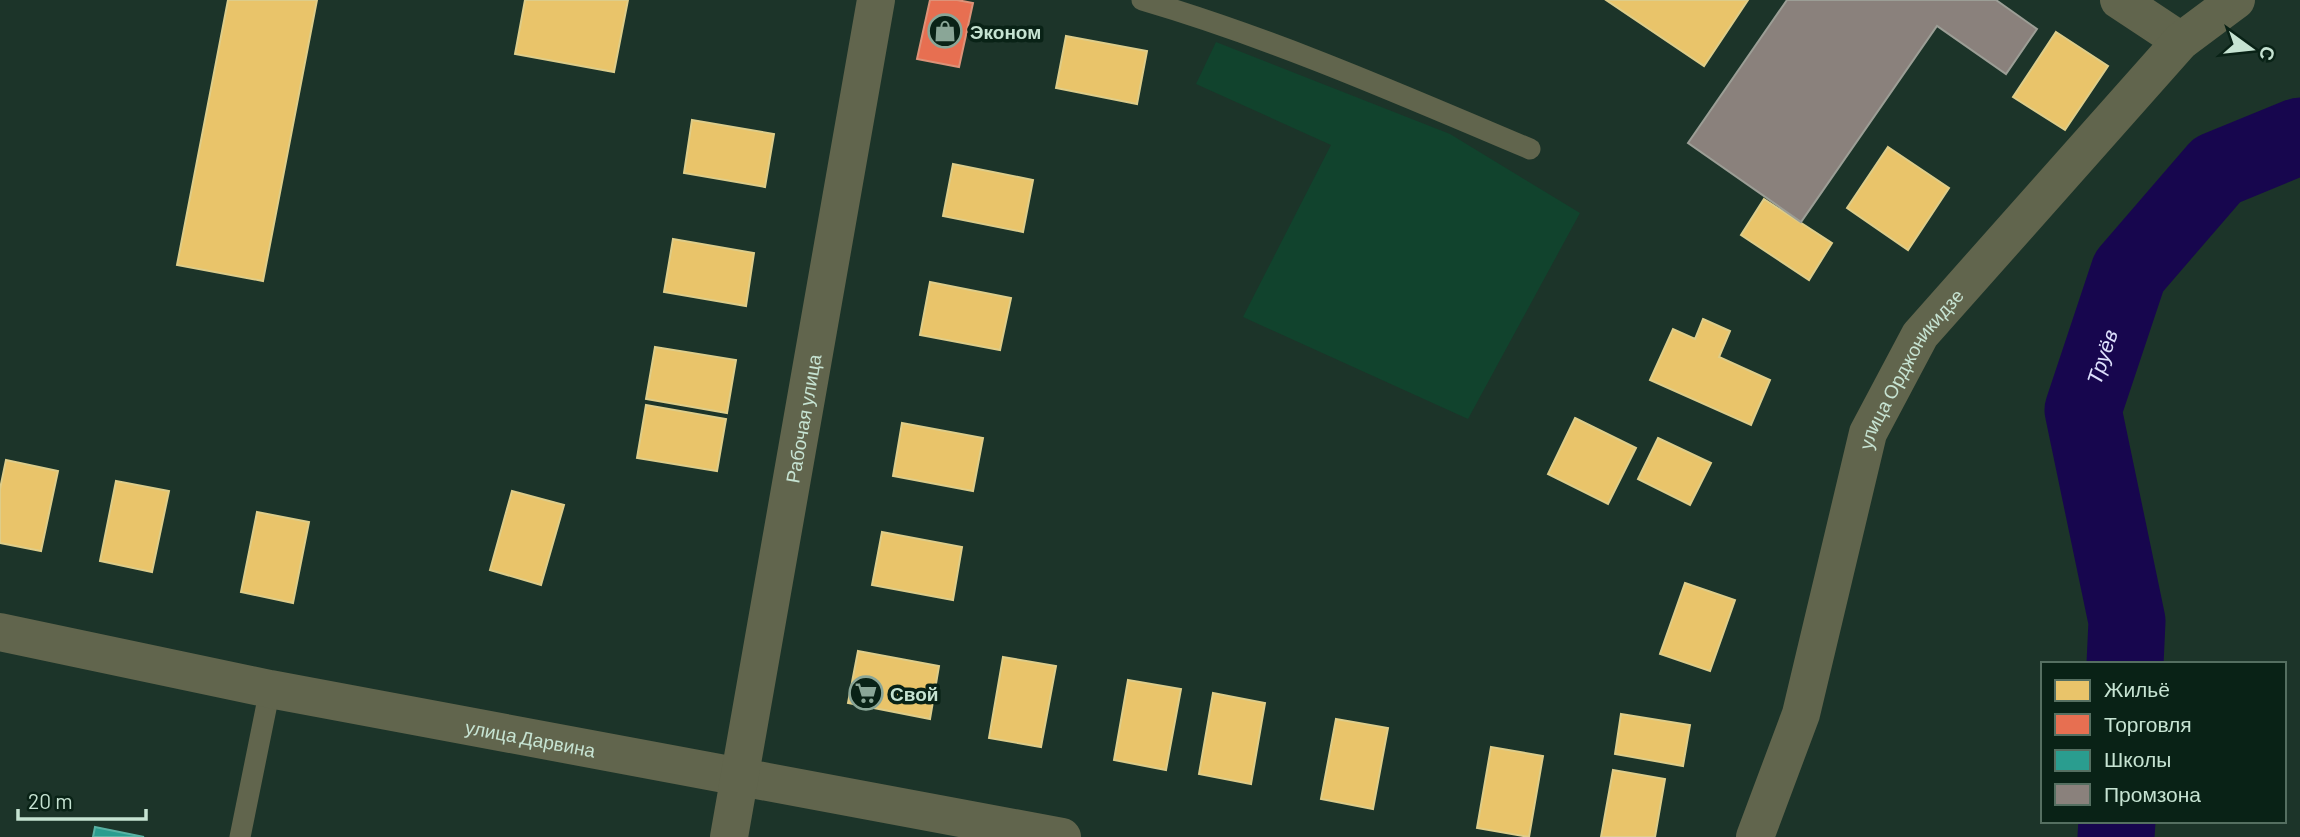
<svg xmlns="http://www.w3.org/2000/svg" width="2300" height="837" font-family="Barlow,sans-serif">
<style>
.built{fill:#11432d}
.homes{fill:#e9c46a;stroke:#decd89;stroke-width:2}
.shops{fill:#e76f51;stroke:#dd9278;stroke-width:2}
.schools{fill:#2a9d8f;stroke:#59b2a3;stroke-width:2}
.industry{fill:#8a817c;stroke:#9c9e96;stroke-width:2}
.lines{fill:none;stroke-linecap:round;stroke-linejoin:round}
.river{stroke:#17064e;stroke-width:77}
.service{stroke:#61654d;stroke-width:21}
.minor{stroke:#61654d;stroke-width:38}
.labels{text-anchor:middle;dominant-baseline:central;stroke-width:7;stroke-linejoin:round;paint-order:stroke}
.poi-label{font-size:19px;font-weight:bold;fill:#c6e3d2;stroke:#092216;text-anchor:start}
.street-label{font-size:19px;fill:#c6e3d2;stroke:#092216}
.water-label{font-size:21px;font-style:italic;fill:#dde0fc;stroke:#092216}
</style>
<rect width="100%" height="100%" fill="#1c3429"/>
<!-- built -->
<path class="built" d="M 1216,42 L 1450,134 L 1580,213 L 1468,419 L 1243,317 L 1331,145 L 1196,84 Z"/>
<!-- homes -->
<path class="homes" d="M 228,0 L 317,0 L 263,281 L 177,265 Z
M 525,0 L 628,0 L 614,72 L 515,54 Z
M 1606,0 L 1748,0 L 1704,66 Z
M 2056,32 L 2108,66 L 2065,130 L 2013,97 Z
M 1066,36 L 1147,51 L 1137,104 L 1056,88 Z
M 692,120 L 774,134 L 765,187 L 684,173 Z
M 1888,147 L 1949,188 L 1908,250 L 1847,208 Z
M 953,164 L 1033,180 L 1023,232 L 943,216 Z
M 1764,199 L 1832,243 L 1809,280 L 1741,235 Z
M 673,239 L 754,253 L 746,306 L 664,292 Z
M 930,282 L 1011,298 L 1000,350 L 920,335 Z
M 1703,319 L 1730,331 L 1719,357 L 1770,380 L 1751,425 L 1650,380 L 1673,329 L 1695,339 Z
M 655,347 L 736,360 L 727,413 L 646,399 Z
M 646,405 L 726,419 L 717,471 L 637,458 Z
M 1575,418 L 1636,448 L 1608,504 L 1548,474 Z
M 902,423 L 983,438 L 973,491 L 893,476 Z
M 1658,438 L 1711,463 L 1690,505 L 1638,479 Z
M 6,460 L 58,471 L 41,551 L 0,543 L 0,489 Z
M 116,481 L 169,491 L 152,572 L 100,561 Z
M 512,491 L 564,505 L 541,585 L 490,570 Z
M 257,512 L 309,522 L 293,603 L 241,592 Z
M 882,532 L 962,547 L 953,600 L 872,585 Z
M 1685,583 L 1735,600 L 1710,671 L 1660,654 Z
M 858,651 L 939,666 L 930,719 L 848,703 Z
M 1003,657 L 1056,666 L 1041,747 L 989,738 Z
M 1128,680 L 1181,689 L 1166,770 L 1114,760 Z
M 1213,693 L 1265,703 L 1251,784 L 1199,774 Z
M 1621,714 L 1690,725 L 1683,766 L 1615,754 Z
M 1336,719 L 1388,728 L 1373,809 L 1321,799 Z
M 1491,747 L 1543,756 L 1529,837 L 1477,828 Z
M 1613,770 L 1665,779 L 1655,837 L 1601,837 Z"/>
<!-- shops -->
<path class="shops" d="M 930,0 L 957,0 L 973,3 L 959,67 L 917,59 Z"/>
<!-- schools -->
<path class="schools" d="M 95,827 L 144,837 L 93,837 Z"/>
<!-- industry -->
<path class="industry" d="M 1787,0 L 1996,0 L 2037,29 L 2006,74 L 1937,26 L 1801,222 L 1688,143 Z"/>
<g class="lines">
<!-- river -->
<g class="river">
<path id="s1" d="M 2125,664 L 2127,621 L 2083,410 L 2129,272 L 2217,170 L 2300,136"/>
<path d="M 2116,837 L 2117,821"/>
</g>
<!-- service -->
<path class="service" d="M 1142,0 C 1275,39 1402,95 1530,149
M 240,837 L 270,689"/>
<!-- minor -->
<g class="minor">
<path d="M 2119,0 L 2181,41"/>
<path id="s2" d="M 0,632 L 270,689 L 1062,837"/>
<path id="s3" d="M 729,837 L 876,0"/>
<path id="s4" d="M 1755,837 L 1801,714 L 1868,433 L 1920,335 L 2181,41 L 2236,0"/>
</g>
</g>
<!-- icons -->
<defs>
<symbol id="shop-ring" viewBox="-11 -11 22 22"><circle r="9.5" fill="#092216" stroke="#8aa697" stroke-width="1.5"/><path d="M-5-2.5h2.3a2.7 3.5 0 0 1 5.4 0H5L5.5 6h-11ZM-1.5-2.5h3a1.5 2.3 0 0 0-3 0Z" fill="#8aa697"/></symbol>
<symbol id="supermarket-ring" viewBox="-11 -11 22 22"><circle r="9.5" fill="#092216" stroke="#8aa697" stroke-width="1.5"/><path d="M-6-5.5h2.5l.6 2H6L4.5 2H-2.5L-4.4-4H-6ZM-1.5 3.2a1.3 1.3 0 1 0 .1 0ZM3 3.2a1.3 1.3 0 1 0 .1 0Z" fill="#8aa697"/></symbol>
</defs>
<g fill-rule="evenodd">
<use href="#shop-ring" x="926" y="12" width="38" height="38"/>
<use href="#supermarket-ring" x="847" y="674" width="38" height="38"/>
</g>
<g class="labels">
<!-- poi labels -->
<g class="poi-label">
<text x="970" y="31">Эконом</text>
<text x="890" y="693">Свой</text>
</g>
<!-- street labels -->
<g class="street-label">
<text stroke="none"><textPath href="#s4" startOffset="497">улица Орджоникидзе</textPath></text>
<text stroke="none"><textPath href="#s3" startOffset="425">Рабочая улица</textPath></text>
<text stroke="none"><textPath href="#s2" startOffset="541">улица Дарвина</textPath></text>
</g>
<!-- water labels -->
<g class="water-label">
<text stroke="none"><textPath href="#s1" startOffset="315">Труёв</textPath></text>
</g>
</g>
<!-- legend -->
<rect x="2041" y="662" width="245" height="161" fill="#092216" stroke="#556f61" stroke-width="2"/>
<rect x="2055" y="680" width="35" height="21" fill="#e9c46a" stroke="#556f61" stroke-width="2"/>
<text x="2104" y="697" font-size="21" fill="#c6e3d2">Жильё</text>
<rect x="2055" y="714" width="35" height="21" fill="#e76f51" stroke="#556f61" stroke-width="2"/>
<text x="2104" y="732" font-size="21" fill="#c6e3d2">Торговля</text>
<rect x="2055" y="750" width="35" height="21" fill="#2a9d8f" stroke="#556f61" stroke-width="2"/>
<text x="2104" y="767" font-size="21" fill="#c6e3d2">Школы</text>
<rect x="2055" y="784" width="35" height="21" fill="#8a817c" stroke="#556f61" stroke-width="2"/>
<text x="2104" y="802" font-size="21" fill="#c6e3d2">Промзона</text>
<!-- north arrow -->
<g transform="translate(2251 49) rotate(105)" stroke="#092216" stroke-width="5" paint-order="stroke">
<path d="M0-5L12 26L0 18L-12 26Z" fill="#c6e3d2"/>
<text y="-10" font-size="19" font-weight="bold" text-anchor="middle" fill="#c6e3d2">С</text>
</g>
<!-- scale -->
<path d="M18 809v10h128v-10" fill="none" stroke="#c6e3d2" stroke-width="3.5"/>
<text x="28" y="809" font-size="21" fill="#c6e3d2" stroke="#092216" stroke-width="5" paint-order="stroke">20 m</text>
</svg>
